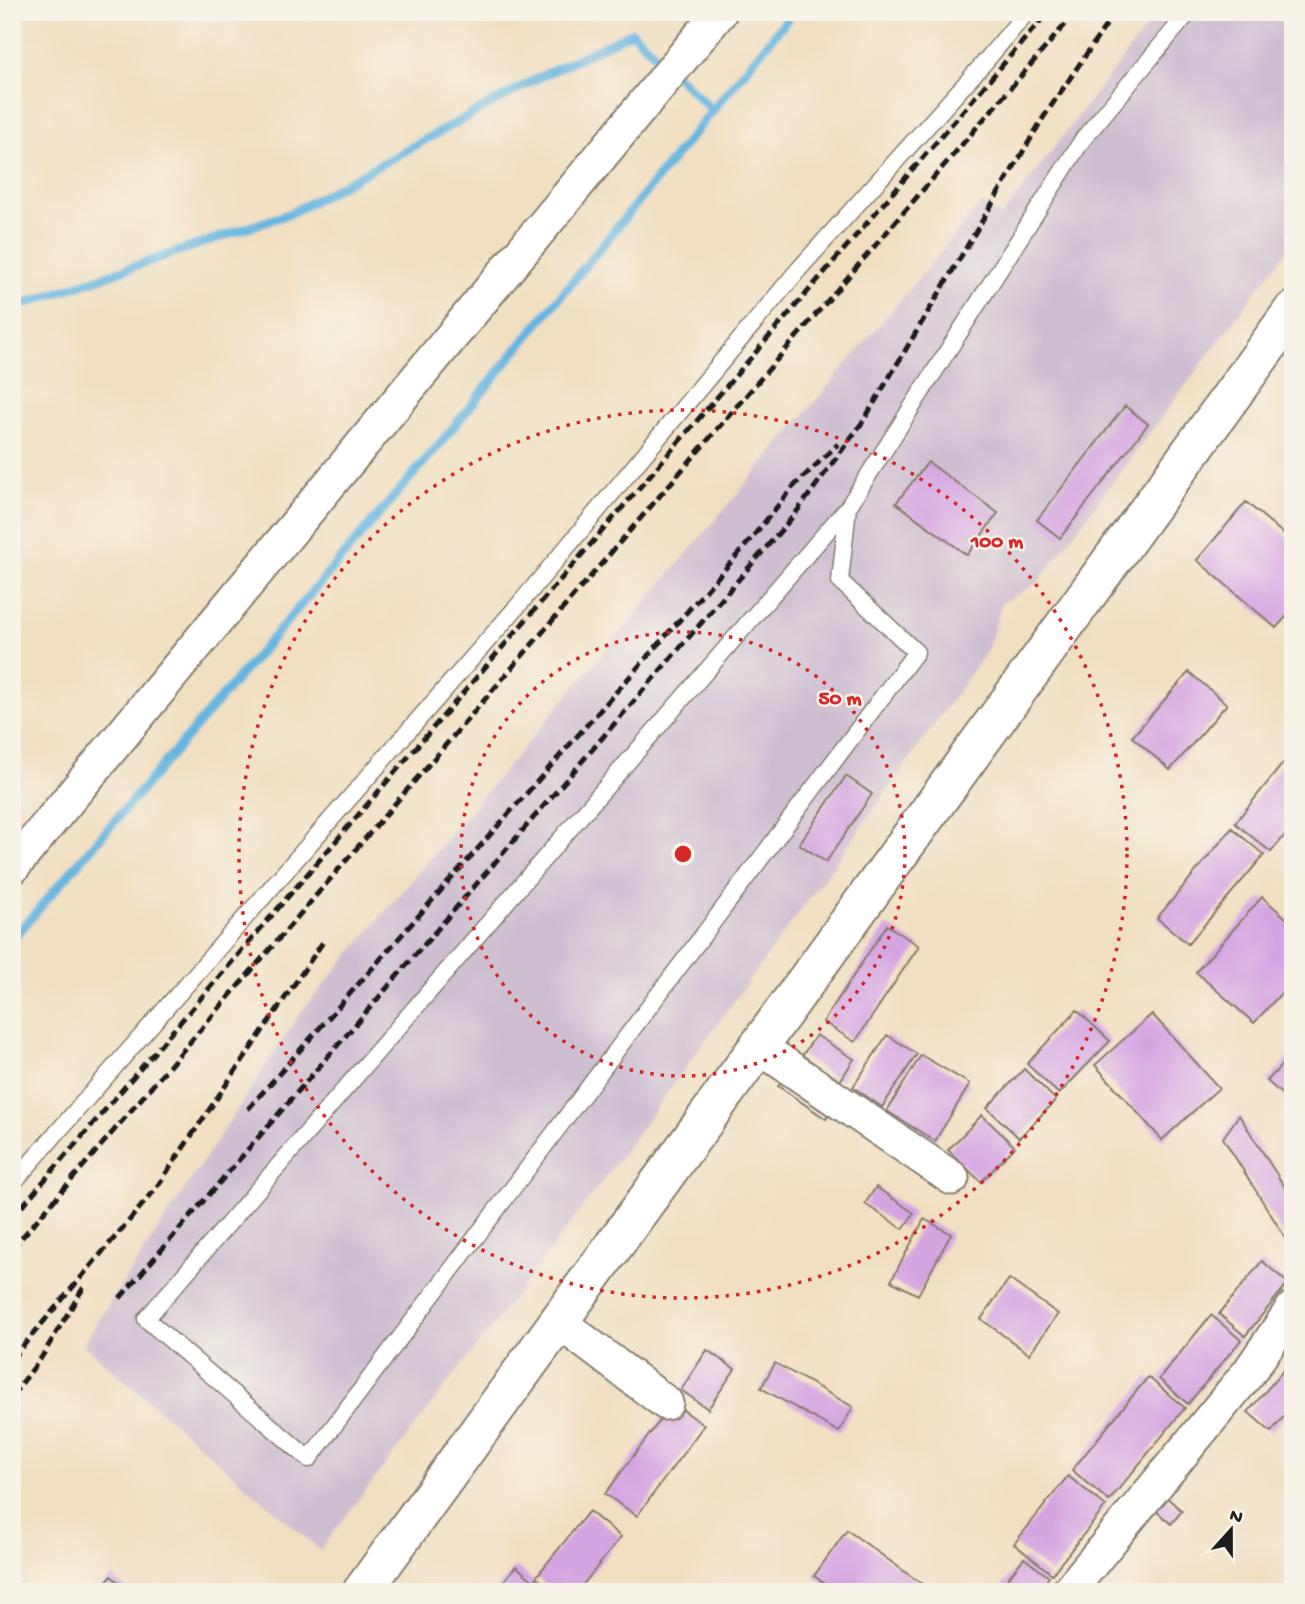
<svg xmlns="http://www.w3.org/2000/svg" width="1305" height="1604" font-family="'Gochi Hand',sans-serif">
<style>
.industrial{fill:#cebed1}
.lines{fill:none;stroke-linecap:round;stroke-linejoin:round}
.stream{stroke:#65b5e0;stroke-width:9}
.building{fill:#d5a5e2}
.lane-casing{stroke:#867e6e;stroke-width:19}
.street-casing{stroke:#867e6e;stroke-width:37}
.secondary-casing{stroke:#867e6e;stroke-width:42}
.lane{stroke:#fff;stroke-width:16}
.street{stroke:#fff;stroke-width:33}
.secondary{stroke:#fff;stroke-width:38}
.rail{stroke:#1c1c1c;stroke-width:5;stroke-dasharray:10 5;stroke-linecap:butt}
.ring{fill:none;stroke:#d62828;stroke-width:3.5;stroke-dasharray:3.5 7}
.centre{fill:#d62828;stroke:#f7f3e8;stroke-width:3.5}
.ring-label{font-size:21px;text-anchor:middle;font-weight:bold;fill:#d62828;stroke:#f7f3e8;stroke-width:5;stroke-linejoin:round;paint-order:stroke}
</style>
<rect width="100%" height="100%" fill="#f7f3e8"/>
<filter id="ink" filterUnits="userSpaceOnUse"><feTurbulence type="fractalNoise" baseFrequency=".0143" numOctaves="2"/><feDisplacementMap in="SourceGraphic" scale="14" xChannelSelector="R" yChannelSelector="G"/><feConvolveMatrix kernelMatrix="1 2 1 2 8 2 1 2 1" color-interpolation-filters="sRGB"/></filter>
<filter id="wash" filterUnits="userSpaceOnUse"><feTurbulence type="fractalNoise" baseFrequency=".00686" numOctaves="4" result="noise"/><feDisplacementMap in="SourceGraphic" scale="28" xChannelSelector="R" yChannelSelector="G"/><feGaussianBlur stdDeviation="1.57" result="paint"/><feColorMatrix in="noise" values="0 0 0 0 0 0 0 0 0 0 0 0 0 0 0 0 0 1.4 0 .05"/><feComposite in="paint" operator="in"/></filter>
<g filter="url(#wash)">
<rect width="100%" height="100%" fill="#f1dfc1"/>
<!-- industrial -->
<path class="industrial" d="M 1158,12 L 1293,12 L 1293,242 L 1037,583 L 1002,603 L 987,651 L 833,866 L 581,1210 L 320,1550 L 83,1344 L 301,1012 L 982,203 L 1001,217 Z"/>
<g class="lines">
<!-- stream -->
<path class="stream" d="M 676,75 L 713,111
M 12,308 L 291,213 L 540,77 L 632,32 L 666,65
M 12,940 L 443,440 L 793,12"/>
</g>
<g id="blocks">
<!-- building -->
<path class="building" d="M 1125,406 L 1148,424 L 1060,538 L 1037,520 Z
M 928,462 L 998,513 L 967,555 L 896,503 Z
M 1246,502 L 1293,542 L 1293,609 L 1276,628 L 1197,560 Z
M 1189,672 L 1227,704 L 1170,770 L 1132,737 Z
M 1288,757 L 1293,761 L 1293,826 L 1271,852 L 1235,823 Z
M 846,776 L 872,794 L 826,862 L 799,844 Z
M 1232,828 L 1264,855 L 1188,944 L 1157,918 Z
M 1262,897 L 1293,924 L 1293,980 L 1254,1023 L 1196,972 Z
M 887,925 L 919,946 L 855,1042 L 823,1022 Z
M 1077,1010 L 1110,1041 L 1059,1094 L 1027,1064 Z
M 1152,1014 L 1219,1088 L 1162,1140 L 1095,1065 Z
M 816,1035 L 854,1059 L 840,1081 L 802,1056 Z
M 887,1035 L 917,1054 L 882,1107 L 853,1087 Z
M 1293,1053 L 1293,1104 L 1267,1081 Z
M 921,1055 L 970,1084 L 935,1141 L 887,1111 Z
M 1024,1069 L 1056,1100 L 1019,1138 L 987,1108 Z
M 787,1073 L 835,1106 L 826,1119 L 778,1086 Z
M 982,1115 L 1015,1147 L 981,1182 L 948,1150 Z
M 1239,1115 L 1293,1200 L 1293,1250 L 1223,1138 Z
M 876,1187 L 914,1213 L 903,1229 L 865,1204 Z
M 924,1219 L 951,1234 L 918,1295 L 891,1281 Z
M 1262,1261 L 1288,1283 L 1245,1336 L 1219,1314 Z
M 1009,1279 L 1058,1314 L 1029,1354 L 981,1319 Z
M 1211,1315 L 1241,1340 L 1188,1404 L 1159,1379 Z
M 707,1350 L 735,1369 L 708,1409 L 681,1390 Z
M 1293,1359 L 1293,1406 L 1271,1432 L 1248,1412 Z
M 775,1363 L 853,1407 L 839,1432 L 761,1388 Z
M 1148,1377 L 1185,1408 L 1109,1501 L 1072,1470 Z
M 673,1403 L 704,1425 L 637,1516 L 605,1494 Z
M 1068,1476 L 1106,1506 L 1052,1574 L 1014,1544 Z
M 1164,1495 L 1182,1511 L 1171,1524 L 1153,1508 Z
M 589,1511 L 621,1537 L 577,1592 L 554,1592 L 536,1577 Z
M 847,1530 L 933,1592 L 836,1592 L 814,1576 Z
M 1024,1558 L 1049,1577 L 1038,1592 L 997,1592 Z
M 516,1566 L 546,1592 L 495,1592 Z
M 111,1576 L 131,1592 L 98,1592 Z"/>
</g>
</g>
<g filter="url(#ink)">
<use href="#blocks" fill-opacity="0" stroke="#867e6e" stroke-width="2"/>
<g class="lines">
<defs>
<path id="lane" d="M 848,507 L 840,581 L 916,652 L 309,1459 L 146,1319 L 848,507 L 1083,139 L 1189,12
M 12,1184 L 522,601 L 799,269 L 983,64 L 1027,12"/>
<path id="street" d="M 12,868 L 720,12
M 759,1047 L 952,1178
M 559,1322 L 666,1403
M 1068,1592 L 1249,1372 L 1293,1308"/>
<path id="secondary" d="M 362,1592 L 1293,311"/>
</defs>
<!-- lane casing -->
<use href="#lane" class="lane-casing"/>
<!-- street casing -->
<use href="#street" class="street-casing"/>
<!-- secondary casing -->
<use href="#secondary" class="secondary-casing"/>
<!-- lane -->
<use href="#lane" class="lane"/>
<!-- street -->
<use href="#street" class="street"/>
<!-- secondary -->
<use href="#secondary" class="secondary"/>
<!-- rail -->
<path class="rail" d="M 248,1109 L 746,545 L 793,487 L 838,444
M 12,1218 L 1048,12
M 12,1249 L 1076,12
M 120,1298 L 795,514 L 864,420 L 1043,118 L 1115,12
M 12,1359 L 154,1191 L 325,939
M 12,1396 L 41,1358 L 85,1285"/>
</g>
</g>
<!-- distance rings -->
<g class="ring">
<circle cx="683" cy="854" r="222"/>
<circle cx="683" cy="854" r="444"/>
</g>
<circle cx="683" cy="854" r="10" class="centre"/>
<g class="ring-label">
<text x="997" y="547">100 m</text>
<text x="840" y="704">50 m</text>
</g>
<!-- margin -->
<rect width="1305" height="1604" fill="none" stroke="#f7f3e8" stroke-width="42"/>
<!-- north arrow -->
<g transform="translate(1231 1530) rotate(21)" stroke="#f7f3e8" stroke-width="5" paint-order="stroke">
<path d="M0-5L12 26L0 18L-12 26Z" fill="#1c1c1c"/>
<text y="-10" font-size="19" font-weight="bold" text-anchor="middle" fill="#1c1c1c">N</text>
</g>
</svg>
